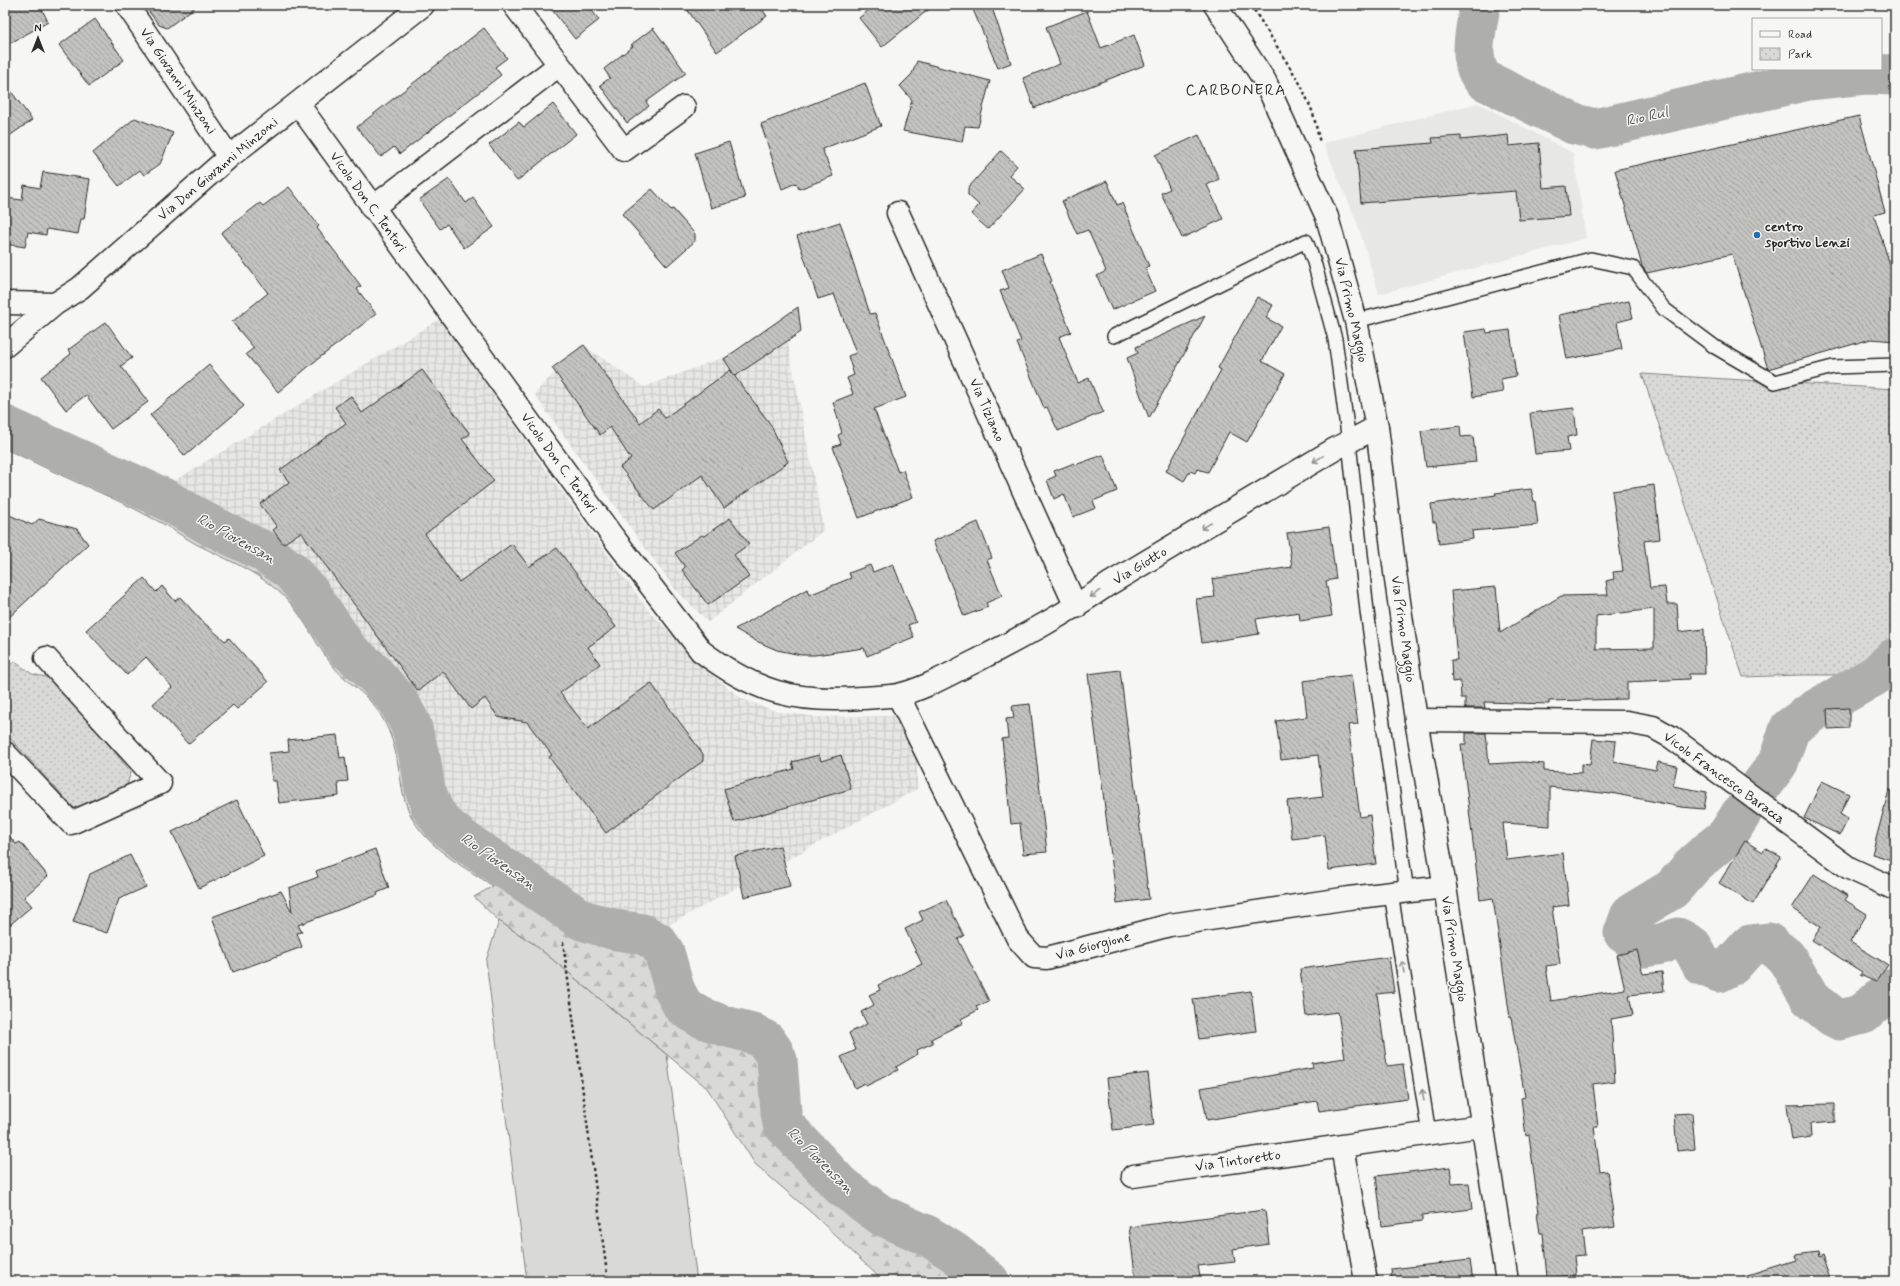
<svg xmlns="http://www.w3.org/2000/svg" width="1900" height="1286" font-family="Mynerve,sans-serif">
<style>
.built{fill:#e7e7e3}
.industrial{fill:url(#industrial-grid)}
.grass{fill:#d9d9d5;stroke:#828280}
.forest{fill:url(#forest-firs);stroke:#828280}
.park{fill:url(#park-dots);stroke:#828280}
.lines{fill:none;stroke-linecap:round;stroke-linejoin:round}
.river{stroke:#aeaeab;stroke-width:41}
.building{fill:url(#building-back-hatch);stroke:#2b2b2b;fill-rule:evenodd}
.service-casing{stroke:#2b2b2b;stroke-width:16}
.minor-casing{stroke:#2b2b2b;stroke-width:25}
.tertiary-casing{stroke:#2b2b2b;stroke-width:25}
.path{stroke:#2b2b2b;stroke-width:2.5;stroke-dasharray:3 3;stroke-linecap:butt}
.service{stroke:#f6f6f2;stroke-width:13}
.minor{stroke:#f6f6f2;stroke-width:22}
.tertiary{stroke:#f6f6f2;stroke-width:22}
.oneway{stroke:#90908e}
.poi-dot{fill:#1f6fb2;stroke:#f6f6f2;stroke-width:1.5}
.labels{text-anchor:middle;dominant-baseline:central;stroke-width:3;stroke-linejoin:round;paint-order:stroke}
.street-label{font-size:14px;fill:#2b2b2b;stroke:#f6f6f2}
.poi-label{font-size:14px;font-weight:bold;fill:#2b2b2b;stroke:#f6f6f2;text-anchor:start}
.water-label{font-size:15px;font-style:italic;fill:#525251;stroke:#f6f6f2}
.quarter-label{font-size:16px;letter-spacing:1px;fill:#2b2b2b;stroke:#f6f6f2}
</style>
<defs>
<pattern id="industrial-grid" width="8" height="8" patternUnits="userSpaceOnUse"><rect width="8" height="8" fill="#e7e7e3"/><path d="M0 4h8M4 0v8" fill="none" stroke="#c6c6c3"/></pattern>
<pattern id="forest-firs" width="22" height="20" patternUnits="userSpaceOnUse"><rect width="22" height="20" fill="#d9d9d5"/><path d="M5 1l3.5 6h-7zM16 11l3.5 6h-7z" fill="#babab7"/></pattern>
<pattern id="park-dots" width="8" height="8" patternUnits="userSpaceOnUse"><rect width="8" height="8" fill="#d9d9d5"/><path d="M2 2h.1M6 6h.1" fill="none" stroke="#babab7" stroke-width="1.8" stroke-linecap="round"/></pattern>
<pattern id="building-back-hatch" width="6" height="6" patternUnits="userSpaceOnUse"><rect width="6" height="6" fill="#c3c3c0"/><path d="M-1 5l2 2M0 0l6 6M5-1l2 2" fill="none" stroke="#9f9f9c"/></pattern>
</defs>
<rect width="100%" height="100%" fill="#f6f6f2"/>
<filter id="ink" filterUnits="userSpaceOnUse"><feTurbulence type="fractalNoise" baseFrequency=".025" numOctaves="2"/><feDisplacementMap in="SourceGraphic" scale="8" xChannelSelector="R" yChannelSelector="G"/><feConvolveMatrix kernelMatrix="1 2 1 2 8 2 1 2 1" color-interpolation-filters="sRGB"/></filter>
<g filter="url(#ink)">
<!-- built -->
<path class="built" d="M 1478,103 L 1573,153 L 1586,238 L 1379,294 L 1357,222 L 1323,143 Z"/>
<!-- industrial -->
<path class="industrial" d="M 440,319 L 554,481 L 648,610 L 711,674 L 742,699 L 778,712 L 818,717 L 902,716 L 917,714 L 917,789 L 665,927 L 646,918 L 618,914 L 584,904 L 549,878 L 465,824 L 456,815 L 444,796 L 440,783 L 436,757 L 426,718 L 408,688 L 383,660 L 361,640 L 327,589 L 214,510 L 169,484 Z
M 786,334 L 824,530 L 708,622 L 674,588 L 534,394 L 582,344 L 644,387 Z"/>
<!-- grass -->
<path class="grass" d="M 499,921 L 534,944 L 667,1055 L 697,1281 L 527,1281 L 486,961 Z"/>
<!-- forest -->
<path class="forest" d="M 5,409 L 20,414 L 171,484 L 214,510 L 270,537 L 304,562 L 327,589 L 361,640 L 383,660 L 408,688 L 427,720 L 436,757 L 440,783 L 444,796 L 456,815 L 465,824 C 493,842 522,859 549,878 C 561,886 571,896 583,903 C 607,918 648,911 669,930 C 683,941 685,964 689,980 C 690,984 690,991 693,994 C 700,1002 714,1005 723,1009 C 737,1015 752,1016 766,1022 C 802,1038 797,1086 798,1117 C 825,1146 852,1180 886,1200 C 907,1212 930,1218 949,1231 C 973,1246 993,1267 1018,1281 L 883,1281 L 814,1215 L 755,1164 L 707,1088 L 534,944 L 499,921 L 474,897 L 493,886 C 455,861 413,841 403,793 C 397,762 396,738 378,711 C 366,693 346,682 332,665 C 313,641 301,609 277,590 C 252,569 225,559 196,544 C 181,536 167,525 152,518 C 127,504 100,493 74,481 C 51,471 28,459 5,449 Z"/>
<!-- park -->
<path class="park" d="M 1642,374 L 1895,389 L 1895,675 L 1802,675 L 1743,677 Z
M 14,661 L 32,674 L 55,679 L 131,772 L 127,785 L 76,810 L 5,733 L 5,670 Z"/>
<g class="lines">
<!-- river -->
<path class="river" d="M 1480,5 C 1477,28 1466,61 1484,80 L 1574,124 L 1595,129 L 1808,80 L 1865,74 L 1895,75
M 5,426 L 163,498 L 208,524 L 263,551 L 291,571 L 309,592 L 348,650 L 369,668 L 397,699 L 411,725 L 421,763 L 425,789 L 433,810 L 444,825 L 466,842 L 582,920 L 616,930 L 643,934 L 657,942 L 664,952 L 675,991 L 683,1006 L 698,1016 L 724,1026 L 752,1033 L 766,1041 L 773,1051 L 777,1060 L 781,1112 L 783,1124 L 841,1186 L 881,1215 L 928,1236 L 955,1253 L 989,1281
M 1757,791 L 1778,763 L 1790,728 L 1815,710 L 1876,675 L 1895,658
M 1741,814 L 1727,836 L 1695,863 L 1672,889 L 1631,914 L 1624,933 L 1644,947 L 1661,944 L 1678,938 L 1692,946 L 1702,965 L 1719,972 L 1732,965 L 1750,945 L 1768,943 L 1786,957 L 1810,998 L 1832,1016 L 1840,1020 L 1863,1014 L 1888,992 L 1895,988"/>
</g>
<!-- building -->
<path class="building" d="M 5,5 L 40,5 L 48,22 L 5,46 Z
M 144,5 L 198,5 L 167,28 L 159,25 Z
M 548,5 L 588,5 L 599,20 L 575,39 Z
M 684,5 L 759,5 L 767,16 L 717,52 Z
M 875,5 L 934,5 L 882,47 L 859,18 Z
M 971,5 L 991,5 L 1011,63 L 998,68 Z
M 1087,11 L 1101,48 L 1134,35 L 1145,65 L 1034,108 L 1023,78 L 1060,64 L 1046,27 Z
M 95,19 L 124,60 L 89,86 L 59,45 Z
M 484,28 L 507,58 L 495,67 L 501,75 L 400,154 L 394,147 L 381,157 L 357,127 Z
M 653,28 L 686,73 L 646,102 L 649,106 L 627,123 L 600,85 L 610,78 L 604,69 L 633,46 L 631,45 Z
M 917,61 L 990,81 L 978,127 L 965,126 L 962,142 L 903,131 L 912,100 L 900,86 L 912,74 Z
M 5,83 L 32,120 L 5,139 Z
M 865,83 L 881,126 L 822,149 L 833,176 L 799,189 L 796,183 L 782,189 L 761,124 Z
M 553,104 L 576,134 L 517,181 L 489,145 L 519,122 L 524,127 Z
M 1859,116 L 1885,212 L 1874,215 L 1895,280 L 1895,341 L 1871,339 L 1768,369 L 1732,254 L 1647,273 L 1642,266 L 1615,170 Z
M 135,118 L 173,133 L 160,164 L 144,175 L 140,170 L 119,186 L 93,153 Z
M 1199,135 L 1219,179 L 1207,185 L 1223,219 L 1182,238 L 1161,193 L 1170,189 L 1155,155 Z
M 1508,135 L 1509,146 L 1539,143 L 1543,188 L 1566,186 L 1569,216 L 1519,220 L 1516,191 L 1361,203 L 1356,149 L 1433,143 L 1432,138 L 1461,136 L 1461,140 Z
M 729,142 L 745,198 L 711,208 L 695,153 Z
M 1001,151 L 1017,166 L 1009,175 L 1025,189 L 988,229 L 971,214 L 979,205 L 968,195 L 968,188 Z
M 43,172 L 90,179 L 84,219 L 81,219 L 78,234 L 47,229 L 46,235 L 28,232 L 25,247 L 5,244 L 5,198 L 22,200 L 24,185 L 40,188 Z
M 449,179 L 466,203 L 473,198 L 494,227 L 464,248 L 447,224 L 440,229 L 419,200 Z
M 1107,181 L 1117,205 L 1122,203 L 1149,266 L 1145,268 L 1155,291 L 1112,310 L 1097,276 L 1106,271 L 1088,230 L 1077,234 L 1062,201 Z
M 289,187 L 319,226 L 317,228 L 361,286 L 357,289 L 376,314 L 314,362 L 278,392 L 246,354 L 254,348 L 232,322 L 268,293 L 221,233 L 260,203 L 263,206 Z
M 652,189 L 671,210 L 673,209 L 695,234 L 695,241 L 667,266 L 622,214 Z
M 840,222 L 870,314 L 875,313 L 906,397 L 874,409 L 898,472 L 903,470 L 913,497 L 859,518 L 833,447 L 841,444 L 838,435 L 842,433 L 833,402 L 853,394 L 847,378 L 854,375 L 848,356 L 856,353 L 834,294 L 818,299 L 797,236 Z
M 1041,254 L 1052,281 L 1050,282 L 1071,332 L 1059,337 L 1078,383 L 1089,378 L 1103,412 L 1058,431 L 1047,407 L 1044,408 L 1017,343 L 1021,341 L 1000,291 L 1009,288 L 1002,270 Z
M 1257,297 L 1273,305 L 1266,318 L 1281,326 L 1262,361 L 1285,374 L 1247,442 L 1229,432 L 1208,472 L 1197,469 L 1195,473 L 1190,471 L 1184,481 L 1166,471 L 1221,370 L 1218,368 Z
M 1629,301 L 1633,318 L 1617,322 L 1622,349 L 1567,359 L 1559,315 Z
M 798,307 L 801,332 L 735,376 L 724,359 Z
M 1205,316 L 1149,418 L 1127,358 L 1138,353 L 1136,347 Z
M 106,322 L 132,358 L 121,366 L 148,402 L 111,429 L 86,395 L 66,410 L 41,377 L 71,354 L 68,350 Z
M 1486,329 L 1487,333 L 1510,330 L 1516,376 L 1501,379 L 1503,392 L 1473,397 L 1464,332 Z
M 584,345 L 640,423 L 658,409 L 665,418 L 730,370 L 771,425 L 788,462 L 724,508 L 702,475 L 654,510 L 620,467 L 631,459 L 610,427 L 600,435 L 552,368 Z
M 209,365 L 244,406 L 185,456 L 150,415 Z
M 422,370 L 470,434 L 462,439 L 494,481 L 425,534 L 459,582 L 512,544 L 529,567 L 557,548 L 616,627 L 588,647 L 600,664 L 560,693 L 588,729 L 651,683 L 703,754 L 703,761 L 606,833 L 549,757 L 552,755 L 527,722 L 498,717 L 485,698 L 471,709 L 443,671 L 418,691 L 301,532 L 283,544 L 273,530 L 277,527 L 260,504 L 289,482 L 280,470 L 346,423 L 335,407 L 351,396 L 362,413 Z
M 1574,408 L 1577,435 L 1567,437 L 1569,451 L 1535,454 L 1530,413 Z
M 1460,426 L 1461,437 L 1473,436 L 1476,462 L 1426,467 L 1421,431 Z
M 1103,455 L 1117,491 L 1093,501 L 1096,508 L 1073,517 L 1064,494 L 1054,499 L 1047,480 L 1056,476 L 1054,471 L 1074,463 L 1075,465 Z
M 1654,485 L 1660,539 L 1644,541 L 1650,588 L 1665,587 L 1667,604 L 1677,604 L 1679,632 L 1704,629 L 1705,674 L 1689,674 L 1689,679 L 1627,682 L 1627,699 L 1549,701 L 1549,704 L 1484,702 L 1485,708 L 1465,708 L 1465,698 L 1461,698 L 1460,681 L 1452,682 L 1451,660 L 1457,660 L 1451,591 L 1496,587 L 1500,633 L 1561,596 L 1608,595 L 1606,581 L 1614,579 L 1613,572 L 1623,571 L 1612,491 ZM 1654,609 L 1654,648 L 1596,649 L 1596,616 Z
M 1531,489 L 1534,501 L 1535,501 L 1538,525 L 1472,531 L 1473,539 L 1439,544 L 1436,522 L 1433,522 L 1431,504 L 1496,495 L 1495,493 Z
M 5,513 L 32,525 L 39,519 L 77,529 L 88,544 L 5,621 Z
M 730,518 L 749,544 L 734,555 L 749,577 L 708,605 L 682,570 L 685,567 L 675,553 L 702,535 L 704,536 Z
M 978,522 L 992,558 L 987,560 L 1002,596 L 986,603 L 988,607 L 964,616 L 933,541 Z
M 1329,527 L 1336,579 L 1326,581 L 1332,616 L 1300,621 L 1299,612 L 1256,619 L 1259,634 L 1202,643 L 1196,599 L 1215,597 L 1212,579 L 1292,567 L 1287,533 Z
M 893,564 L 916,622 L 908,625 L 914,637 L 867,656 L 864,648 L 815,655 L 801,655 L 777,650 L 756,641 L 735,629 L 807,589 L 809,595 L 851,578 L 849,573 L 870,565 L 873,572 Z
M 144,578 L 156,592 L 162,586 L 175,601 L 180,597 L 202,621 L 225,641 L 229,638 L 268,682 L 237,709 L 233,705 L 188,744 L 153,704 L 172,687 L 146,657 L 127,675 L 86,630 Z
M 1120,670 L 1149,899 L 1117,903 L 1088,674 Z
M 1351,675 L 1358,724 L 1348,725 L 1360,817 L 1370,815 L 1376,864 L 1329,870 L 1325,835 L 1292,839 L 1287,801 L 1323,797 L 1318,755 L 1281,760 L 1276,721 L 1307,717 L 1303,681 Z
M 1030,704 L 1047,852 L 1023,854 L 1020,823 L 1011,824 L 1002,739 L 1008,738 L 1006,719 L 1014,718 L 1012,706 Z
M 1849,708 L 1849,728 L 1828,729 L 1827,709 Z
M 1466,733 L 1486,733 L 1489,764 L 1524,762 L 1544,764 L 1544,771 L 1581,773 L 1581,764 L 1590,765 L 1593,739 L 1616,741 L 1614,762 L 1656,770 L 1658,762 L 1677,766 L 1673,786 L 1707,792 L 1704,809 L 1681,807 L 1611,793 L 1611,794 L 1550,787 L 1550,826 L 1503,823 L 1507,860 L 1563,853 L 1569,905 L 1552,907 L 1560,964 L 1546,966 L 1551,1001 L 1625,989 L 1617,955 L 1637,950 L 1643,974 L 1662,972 L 1664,991 L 1629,995 L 1633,1015 L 1611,1019 L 1615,1081 L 1593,1084 L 1598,1127 L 1594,1127 L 1600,1172 L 1607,1171 L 1615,1227 L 1582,1232 L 1585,1255 L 1574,1256 L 1576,1275 L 1547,1278 L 1543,1233 L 1540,1233 L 1537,1213 L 1539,1213 L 1529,1135 L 1526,1136 L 1521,1098 L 1525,1097 L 1511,1018 L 1510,1018 L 1493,898 L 1480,900 L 1461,744 L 1466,744 Z
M 337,735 L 340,758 L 345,757 L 348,781 L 338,782 L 339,796 L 279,803 L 276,781 L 272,781 L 269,753 L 289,751 L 288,740 Z
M 819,755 L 821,761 L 841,755 L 851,789 L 734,822 L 724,789 L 794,769 L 792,762 Z
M 1822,781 L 1849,794 L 1840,814 L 1848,819 L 1840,835 L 1804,818 Z
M 1889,790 L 1895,791 L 1895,861 L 1872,854 Z
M 237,800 L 264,856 L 199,888 L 172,832 Z
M 5,831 L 16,844 L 20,842 L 48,876 L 24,897 L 32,906 L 5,929 Z
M 1745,841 L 1763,852 L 1765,848 L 1781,857 L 1753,904 L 1719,883 Z
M 780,846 L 790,886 L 744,897 L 735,856 Z
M 375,849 L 389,888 L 377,893 L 378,895 L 298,925 L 302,932 L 297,933 L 302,947 L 233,972 L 212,917 L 281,891 L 292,912 L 289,888 L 318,877 L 316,871 Z
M 130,855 L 146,887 L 119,899 L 107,933 L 73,922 L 90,874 Z
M 1814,874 L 1848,896 L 1845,900 L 1867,914 L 1850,942 L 1888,965 L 1876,982 L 1860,975 L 1862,972 L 1812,940 L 1821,927 L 1792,908 Z
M 946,900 L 964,936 L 958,939 L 989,1001 L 976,1007 L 978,1010 L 961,1019 L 963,1023 L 931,1039 L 933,1043 L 917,1050 L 918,1054 L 896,1067 L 898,1070 L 866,1086 L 864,1083 L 855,1088 L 841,1057 L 856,1050 L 849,1033 L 867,1024 L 861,1012 L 874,1005 L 869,995 L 880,990 L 878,985 L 922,964 L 905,929 L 923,920 L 919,912 Z
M 1389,957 L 1394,992 L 1377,994 L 1387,1066 L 1403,1064 L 1408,1099 L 1319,1111 L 1317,1101 L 1207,1120 L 1201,1088 L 1313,1068 L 1312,1063 L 1345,1058 L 1338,1012 L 1306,1016 L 1300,969 Z
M 1251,991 L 1256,1031 L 1199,1039 L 1193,999 Z
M 1148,1073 L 1154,1125 L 1113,1130 L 1107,1078 Z
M 1835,1104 L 1835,1122 L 1810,1124 L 1811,1137 L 1792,1140 L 1787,1105 Z
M 1692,1113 L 1695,1149 L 1677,1151 L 1674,1114 Z
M 1450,1167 L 1452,1184 L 1469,1183 L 1472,1209 L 1422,1215 L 1422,1221 L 1382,1226 L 1376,1176 Z
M 1265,1210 L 1269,1244 L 1233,1249 L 1235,1262 L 1198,1266 L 1200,1277 L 1165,1281 L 1136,1281 L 1129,1227 Z
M 1818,1252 L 1819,1257 L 1823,1255 L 1832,1281 L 1742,1281 L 1742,1277 L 1796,1260 L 1795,1255 Z
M 1470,1260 L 1473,1281 L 1392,1281 L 1391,1269 Z"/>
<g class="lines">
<defs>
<path id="service" d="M 1356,321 L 1591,259 L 1633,268 L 1664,309 L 1715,347 L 1775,382 L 1833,367 L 1895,365
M 1114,336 L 1306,241 L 1314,262 L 1335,339 L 1349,442 L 1367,611 L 1407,892
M 1391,893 L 1429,1134"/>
<path id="minor" d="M 127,5 L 229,157
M 514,5 L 624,150 L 684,107
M 298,104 L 613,537 L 701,651 C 755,692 794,703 862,698 C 873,697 887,697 898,695 C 925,689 951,673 976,661 C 1022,637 1067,613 1109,584 L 1335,449 L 1377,427
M 372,208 L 559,65
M 898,213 L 1076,607
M 5,303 L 55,304 L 80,288 L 229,157 L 423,5
M 5,346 L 55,304
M 898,695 L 1018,939 L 1034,957 L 1047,958 L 1170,925 L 1349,898 L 1445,887
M 1416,720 L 1627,722 L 1653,727 L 1671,737 L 1849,868 L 1895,889
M 5,753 L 71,823 L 160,783 L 46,658
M 1342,1147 L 1366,1281
M 1133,1176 L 1481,1126"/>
<path id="tertiary" d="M 1215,5 L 1265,81 L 1327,217 L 1356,321 L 1377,427 L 1396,580 L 1416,720 L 1445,887 L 1507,1281"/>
</defs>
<!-- service casing -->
<use href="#service" class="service-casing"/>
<!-- minor casing -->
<use href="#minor" class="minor-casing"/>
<!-- tertiary casing -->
<use href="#tertiary" class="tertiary-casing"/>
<!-- path -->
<path class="path" d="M 1251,5 L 1301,85 L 1313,113 L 1320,143
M 563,942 L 608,1281"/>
<!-- service -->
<use href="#service" class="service"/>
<!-- minor -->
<use href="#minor" class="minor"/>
<!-- tertiary -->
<use href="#tertiary" class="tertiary"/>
</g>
<!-- one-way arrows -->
<defs><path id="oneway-shaft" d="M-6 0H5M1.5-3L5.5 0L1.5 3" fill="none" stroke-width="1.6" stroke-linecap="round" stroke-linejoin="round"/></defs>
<g class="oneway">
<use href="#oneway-shaft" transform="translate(1318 459) rotate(149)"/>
<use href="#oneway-shaft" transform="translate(1206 526) rotate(149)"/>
<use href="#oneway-shaft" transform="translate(1095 594) rotate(146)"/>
<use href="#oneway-shaft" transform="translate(1403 967) rotate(-99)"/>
<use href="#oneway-shaft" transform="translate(1423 1095) rotate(-99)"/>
</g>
</g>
<!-- markers -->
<circle class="poi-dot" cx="1757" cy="235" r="4"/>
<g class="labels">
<!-- street labels -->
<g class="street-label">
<text transform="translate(178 81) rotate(56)">Via Giovanni Minzoni</text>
<text transform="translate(218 169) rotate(-40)">Via Don Giovanni Minzoni</text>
<text transform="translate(368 202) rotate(54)">Vicolo Don C. Tentori</text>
<text transform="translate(1351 310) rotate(77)">Via Primo Maggio</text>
<text transform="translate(987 410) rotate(66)">Via Tiziano</text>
<text transform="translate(559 463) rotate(54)">Vicolo Don C. Tentori</text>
<text transform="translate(1140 566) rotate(-31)">Via Giotto</text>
<text transform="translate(1403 629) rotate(82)">Via Primo Maggio</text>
<text transform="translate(1724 778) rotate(36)">Vicolo Francesco Baracca</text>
<text transform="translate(1093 946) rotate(-15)">Via Giorgione</text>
<text transform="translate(1454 949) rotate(81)">Via Primo Maggio</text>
<text transform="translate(1238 1161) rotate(-8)">Via Tintoretto</text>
</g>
<!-- poi labels -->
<g class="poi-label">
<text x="1765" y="227">centro<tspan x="1765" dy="16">sportivo Lenzi</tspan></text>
</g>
<!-- water labels -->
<g class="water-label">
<text transform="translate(1647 117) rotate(-13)">Rio Rul</text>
<text transform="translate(236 539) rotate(29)">Rio Piovensan</text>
<text transform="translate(498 862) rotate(35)">Rio Piovensan</text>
<text transform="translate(820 1161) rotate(45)">Rio Piovensan</text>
</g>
<!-- quarter labels -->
<g class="quarter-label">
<text x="1236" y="90">CARBONERA</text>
</g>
</g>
<!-- margin -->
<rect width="1900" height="1286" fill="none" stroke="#f6f6f2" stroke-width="20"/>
<rect x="10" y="10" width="1880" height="1266" fill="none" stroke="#2b2b2b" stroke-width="1.5" filter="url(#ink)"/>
<!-- legend -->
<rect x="1752" y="18" width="130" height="52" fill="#f6f6f2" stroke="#a5a5a2"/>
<rect x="1760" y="31" width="20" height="6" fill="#f6f6f2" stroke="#a5a5a2"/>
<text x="1788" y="38" font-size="12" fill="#2b2b2b">Road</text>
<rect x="1760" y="48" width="20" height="12" fill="url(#park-dots)" stroke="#a5a5a2"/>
<text x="1788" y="58" font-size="12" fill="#2b2b2b">Park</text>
<!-- north arrow -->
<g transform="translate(38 38)" stroke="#f6f6f2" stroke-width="3" paint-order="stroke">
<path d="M0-3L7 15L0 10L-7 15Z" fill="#2b2b2b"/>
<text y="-6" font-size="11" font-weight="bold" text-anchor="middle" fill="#2b2b2b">N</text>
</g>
</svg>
